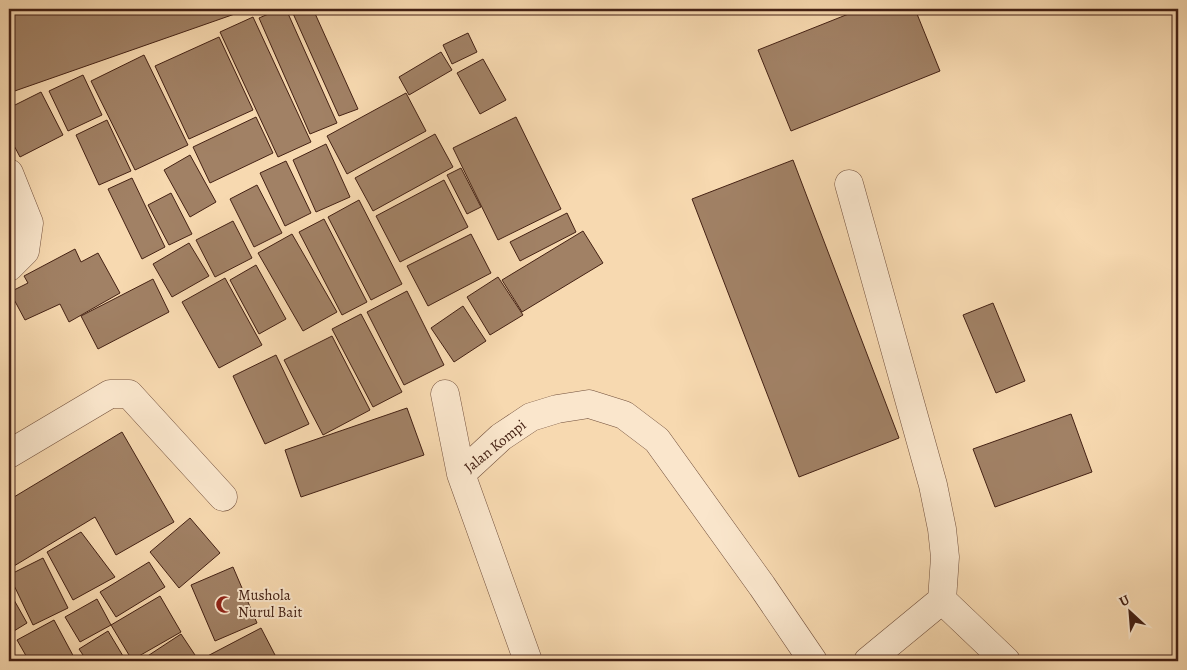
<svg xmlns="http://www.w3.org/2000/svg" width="1187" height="670" font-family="Alegreya,serif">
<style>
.building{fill:#a18165;stroke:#442114}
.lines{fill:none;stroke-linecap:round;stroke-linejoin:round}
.minor-casing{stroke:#714f3b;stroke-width:29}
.minor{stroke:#fae6cc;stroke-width:28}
.labels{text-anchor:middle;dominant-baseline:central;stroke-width:4;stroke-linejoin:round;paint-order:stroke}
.street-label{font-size:15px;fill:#442114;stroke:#fae6cc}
.poi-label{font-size:15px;fill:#442114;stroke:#fae6cc;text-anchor:start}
</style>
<rect width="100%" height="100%" fill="#f7d9b0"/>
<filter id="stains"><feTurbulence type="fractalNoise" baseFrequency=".004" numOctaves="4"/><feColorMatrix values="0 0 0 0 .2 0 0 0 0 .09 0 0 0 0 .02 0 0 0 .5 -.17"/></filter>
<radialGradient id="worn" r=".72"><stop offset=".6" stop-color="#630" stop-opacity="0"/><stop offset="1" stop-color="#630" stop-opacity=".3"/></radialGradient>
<!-- building -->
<path class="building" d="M 9,9 L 249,9 L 9,93 Z
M 280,9 L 286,9 L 337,123 L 310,134 L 259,18 Z
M 291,9 L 313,9 L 358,109 L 339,116 Z
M 861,9 L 915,9 L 940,71 L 791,131 L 758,50 Z
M 253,17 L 311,142 L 278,157 L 220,32 Z
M 468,33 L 477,52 L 452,64 L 443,45 Z
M 219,37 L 253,110 L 189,139 L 155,66 Z
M 441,52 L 452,70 L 409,95 L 399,77 Z
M 144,55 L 188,145 L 135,170 L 91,81 Z
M 483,59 L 506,100 L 480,114 L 457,73 Z
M 83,75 L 102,115 L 68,131 L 49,91 Z
M 41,92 L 63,135 L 20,157 L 9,136 L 9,108 Z
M 406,93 L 426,131 L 347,174 L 327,136 Z
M 256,117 L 273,153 L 210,183 L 193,147 Z
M 516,117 L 561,209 L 498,240 L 453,148 Z
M 107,120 L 131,171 L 99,185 L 76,135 Z
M 435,134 L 453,167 L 373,211 L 355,178 Z
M 326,144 L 350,197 L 316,212 L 293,160 Z
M 190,155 L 216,202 L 190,217 L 164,170 Z
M 793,160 L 899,438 L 799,477 L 692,199 Z
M 286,161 L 311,213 L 285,226 L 260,173 Z
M 461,168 L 481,207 L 467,214 L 447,175 Z
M 132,178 L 165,247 L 142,259 L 108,189 Z
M 444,180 L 468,227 L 400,262 L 376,216 Z
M 257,185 L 282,233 L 254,247 L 230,199 Z
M 171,193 L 192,234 L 169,245 L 148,205 Z
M 359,200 L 402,284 L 371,300 L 328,217 Z
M 567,213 L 576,232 L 520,261 L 510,242 Z
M 324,219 L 367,302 L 342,315 L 299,232 Z
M 233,221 L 252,258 L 215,277 L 196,240 Z
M 583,231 L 603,263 L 522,312 L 502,280 Z
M 292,234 L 337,312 L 303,331 L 258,253 Z
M 471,234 L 491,273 L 428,306 L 407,266 Z
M 189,243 L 209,276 L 172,297 L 153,264 Z
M 75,249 L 81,262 L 98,253 L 120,293 L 69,322 L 60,304 L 25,320 L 10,292 L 28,283 L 24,276 Z
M 256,265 L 286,319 L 259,334 L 230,280 Z
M 498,277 L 523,315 L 490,335 L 467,297 Z
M 225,278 L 262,345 L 219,368 L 182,302 Z
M 153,279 L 169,312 L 98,349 L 81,316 Z
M 407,291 L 444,365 L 404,385 L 367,312 Z
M 993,303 L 1025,381 L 996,393 L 963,315 Z
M 463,306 L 486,341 L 454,362 L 431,328 Z
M 361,314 L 402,392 L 373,407 L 332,329 Z
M 332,336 L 370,410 L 323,435 L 284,360 Z
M 276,355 L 309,424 L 265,444 L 233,376 Z
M 407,408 L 424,455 L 301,497 L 285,450 Z
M 1071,414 L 1092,472 L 995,507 L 973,449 Z
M 122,432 L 174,522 L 116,555 L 95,517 L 14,566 L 9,558 L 9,500 Z
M 190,518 L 220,553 L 179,588 L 150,552 Z
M 81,532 L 115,577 L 73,600 L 47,552 Z
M 43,558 L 68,608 L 33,625 L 9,575 Z
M 149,562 L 165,587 L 116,617 L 100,592 Z
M 233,567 L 257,623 L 215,641 L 191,585 Z
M 9,591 L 27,623 L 9,634 Z
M 160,596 L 181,632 L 132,660 L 111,625 Z
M 97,599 L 111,625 L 80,642 L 65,617 Z
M 54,620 L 76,661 L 29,661 L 17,640 Z
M 261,628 L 275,655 L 263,661 L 198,661 Z
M 108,631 L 126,661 L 87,661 L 79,649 Z
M 181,634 L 195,655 L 186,661 L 140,661 Z"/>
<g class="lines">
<defs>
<path id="minor" d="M 9,173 L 29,223 L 25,251 L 9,267
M 849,184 L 933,485 L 942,529 L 945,557 L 942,600 L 868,661
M 445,394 L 461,474
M 9,454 L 110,394 L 129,394 L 223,497
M 942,600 L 1006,661
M 528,661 L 461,474 L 501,437 L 531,417 L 557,409 L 589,404 L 624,415 L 657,440 L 762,586 L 813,661"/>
</defs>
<!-- minor casing -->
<use href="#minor" class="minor-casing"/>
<!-- minor -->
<use href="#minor" class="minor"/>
</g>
<!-- icons -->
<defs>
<symbol id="mosque-bare" viewBox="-9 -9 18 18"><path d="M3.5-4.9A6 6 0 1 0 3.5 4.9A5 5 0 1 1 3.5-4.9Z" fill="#8f2418" stroke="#fae6cc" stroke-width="2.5" paint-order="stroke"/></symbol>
</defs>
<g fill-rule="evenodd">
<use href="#mosque-bare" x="212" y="592" width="25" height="25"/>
</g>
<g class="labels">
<!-- street labels -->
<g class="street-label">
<text transform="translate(495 446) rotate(-39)">Jalan Kompi</text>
</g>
<!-- poi labels -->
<g class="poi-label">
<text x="238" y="595">Mushola<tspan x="238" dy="17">Nurul Bait</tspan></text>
</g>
</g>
<!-- margin -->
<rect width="1187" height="670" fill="none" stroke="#f7d9b0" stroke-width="30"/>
<rect x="10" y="10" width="1167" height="650" fill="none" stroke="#442114" stroke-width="2.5"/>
<rect x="15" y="15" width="1157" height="640" fill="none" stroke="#442114"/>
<!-- north arrow -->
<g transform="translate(1130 612) rotate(334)" stroke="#fae6cc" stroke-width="4" paint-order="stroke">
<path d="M0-4L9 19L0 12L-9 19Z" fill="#442114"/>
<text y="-8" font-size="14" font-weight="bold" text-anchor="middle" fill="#442114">U</text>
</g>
<rect width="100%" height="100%" filter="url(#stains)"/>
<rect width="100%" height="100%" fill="url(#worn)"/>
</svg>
